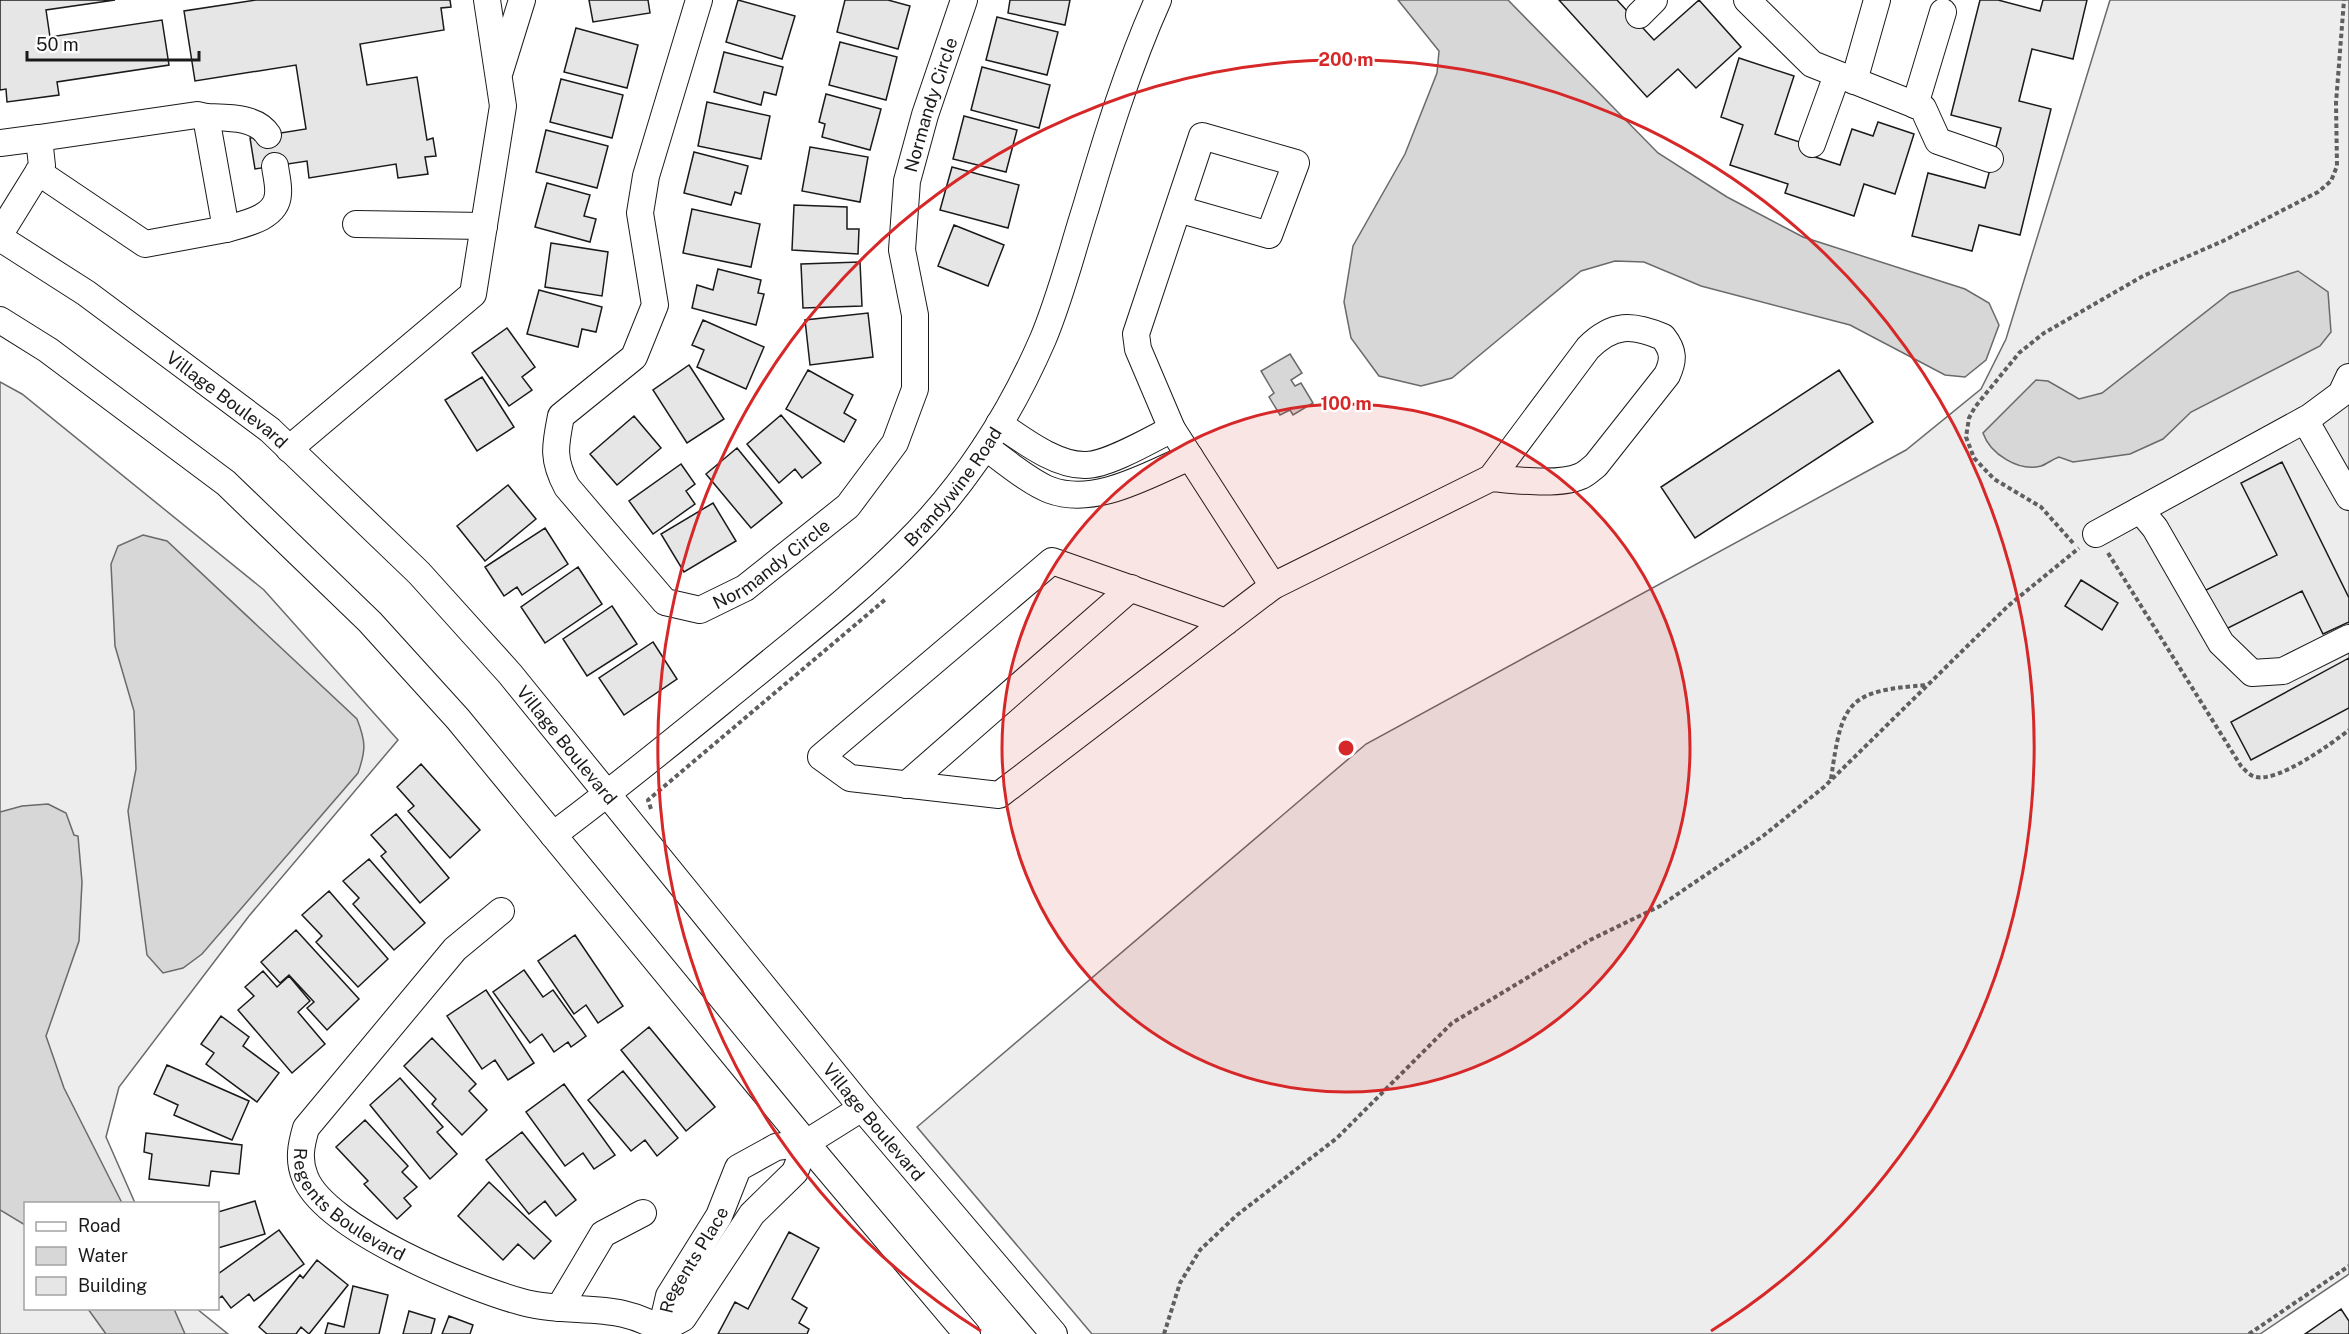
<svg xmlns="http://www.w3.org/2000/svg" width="2349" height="1334" font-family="'Public Sans',sans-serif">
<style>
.built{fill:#ededed;stroke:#6a6a6a;stroke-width:1.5}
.water{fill:#d7d7d7;stroke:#6a6a6a;stroke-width:1.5}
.building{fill:#e6e6e6;stroke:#1a1a1a;stroke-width:1.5}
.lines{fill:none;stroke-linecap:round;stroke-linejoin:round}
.minor-casing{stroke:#1a1a1a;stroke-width:28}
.path{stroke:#5f5f5f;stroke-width:4;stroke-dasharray:4.5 3;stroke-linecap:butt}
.minor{stroke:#fff;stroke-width:26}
.ring{fill:none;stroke:#d62828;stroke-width:3}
.labels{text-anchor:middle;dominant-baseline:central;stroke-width:4.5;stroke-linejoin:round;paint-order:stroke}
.street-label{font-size:18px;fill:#1a1a1a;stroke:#fff}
.centre{fill:#d62828;stroke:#fff;stroke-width:3}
.ring-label{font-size:18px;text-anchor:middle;font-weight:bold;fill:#d62828;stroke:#fff;stroke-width:4.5;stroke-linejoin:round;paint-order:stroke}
</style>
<rect width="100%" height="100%" fill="#fff"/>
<!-- built -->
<path class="built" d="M 2110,0 L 2349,0 L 2349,1274 L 2260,1334 L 1092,1334 L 917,1127 L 1366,744 L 1906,450 L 1981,389 L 2006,339 Z
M 0,382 L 22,394 L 264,590 L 398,740 L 249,916 L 119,1087 L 106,1137 L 135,1203 L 26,1204 L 26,1308 L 197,1309 L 228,1334 L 0,1334 Z"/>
<!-- water -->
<path class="water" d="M 1398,0 L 1508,0 L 1658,153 L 1727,197 L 1803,237 L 1965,289 L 1989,303 L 1999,325 L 1986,360 L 1965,377 L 1945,375 L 1850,325 L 1701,286 L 1644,262 L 1615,261 L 1581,271 L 1452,378 L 1421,386 L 1379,376 L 1351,338 L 1344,302 L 1353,246 L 1405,154 L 1437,73 L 1439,51 Z
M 2298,271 L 2328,292 L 2331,332 L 2320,346 L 2191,412 L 2163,439 L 2130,454 L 2073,462 L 2059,457 C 2053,459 2047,464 2041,466 C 2019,472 1990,454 1983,433 L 2036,380 L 2048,381 L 2079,399 L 2102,393 L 2230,293 Z
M 1290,354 L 1302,373 L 1291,380 L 1295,386 L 1301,383 L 1313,403 L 1293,415 L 1290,410 L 1280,415 L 1269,397 L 1274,393 L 1261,371 Z
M 143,535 L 167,541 L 357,719 C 366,742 366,750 358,773 L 202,954 L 183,968 L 163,973 L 147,955 L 128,811 L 136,769 L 134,711 L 115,646 L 111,564 L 118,546 Z
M 48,804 L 66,813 L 74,835 L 78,836 L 82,882 L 79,941 L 46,1036 L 64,1088 L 122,1203 L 26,1204 L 25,1225 L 0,1210 L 0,812 L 22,806 Z
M 88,1309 L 174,1309 L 185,1334 L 106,1334 Z"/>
<!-- building -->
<path class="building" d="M 0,0 L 115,0 L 46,10 L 50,37 L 162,20 L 169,65 L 57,82 L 59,95 L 7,102 L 6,89 L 0,90 Z
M 256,0 L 450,0 L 451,7 L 441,8 L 444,30 L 360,44 L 367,85 L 417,77 L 427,140 L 433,138 L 436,156 L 425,157 L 428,174 L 398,178 L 396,164 L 309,178 L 307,161 L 255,169 L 250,138 L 306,129 L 296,65 L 195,81 L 184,11 Z
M 589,0 L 648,0 L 650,13 L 593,22 Z
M 738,0 L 795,16 L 782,59 L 726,42 Z
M 845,0 L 888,0 L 910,6 L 898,49 L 837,32 Z
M 1010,0 L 1070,0 L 1065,25 L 1008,13 Z
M 1559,0 L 1617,0 L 1654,40 L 1699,0 L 1741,47 L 1696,88 L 1678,69 L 1647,97 Z
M 1980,0 L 1998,0 L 2040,11 L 2043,0 L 2087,0 L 2073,59 L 2032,49 L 2019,101 L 2051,109 L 2020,235 L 1979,225 L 1972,251 L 1912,236 L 1928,173 L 1985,188 L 2001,128 L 1951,115 Z
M 997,17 L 1058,32 L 1047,75 L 986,60 Z
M 576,28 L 638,45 L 627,88 L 564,72 Z
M 840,42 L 897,57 L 886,100 L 829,85 Z
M 724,52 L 783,67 L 776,95 L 764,92 L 761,105 L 714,92 Z
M 1739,58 L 1794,76 L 1775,134 L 1815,147 L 1812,156 L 1840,165 L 1852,129 L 1873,136 L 1878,122 L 1914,134 L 1895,194 L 1864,184 L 1854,216 L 1785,193 L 1788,184 L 1730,165 L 1743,125 L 1721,117 Z
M 982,67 L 1050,85 L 1039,128 L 971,110 Z
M 561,79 L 623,95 L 612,138 L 550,122 Z
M 826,94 L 881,109 L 870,150 L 822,137 L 825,124 L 819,122 Z
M 707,102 L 770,116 L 761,159 L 698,146 Z
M 964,116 L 1017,130 L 1006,172 L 953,159 Z
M 546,130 L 608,146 L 597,188 L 536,172 Z
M 810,147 L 868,157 L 860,202 L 802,191 Z
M 694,152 L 748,166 L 741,194 L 735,192 L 731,205 L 684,193 Z
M 952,167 L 1019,185 L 1008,228 L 940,210 Z
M 547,183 L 590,195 L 584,216 L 596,219 L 590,242 L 535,227 Z
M 794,205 L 847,207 L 847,229 L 859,229 L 858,254 L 792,250 Z
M 692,209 L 760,224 L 751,267 L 683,253 Z
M 954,225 L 1004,245 L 988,286 L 938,266 Z
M 551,243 L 608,252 L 602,296 L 545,287 Z
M 860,262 L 862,306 L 803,308 L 801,264 Z
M 718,269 L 761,280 L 758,293 L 764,294 L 756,325 L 692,308 L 697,285 L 713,290 Z
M 539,290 L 602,307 L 596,332 L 582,329 L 578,347 L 527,334 Z
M 868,313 L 873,357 L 810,365 L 805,320 Z
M 703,320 L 764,347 L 746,389 L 697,367 L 704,350 L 692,345 Z
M 507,328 L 535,367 L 522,377 L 532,390 L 509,406 L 472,353 Z
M 689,365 L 724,419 L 687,443 L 653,390 Z
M 808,370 L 853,395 L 844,413 L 856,420 L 844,442 L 786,409 Z
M 1839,370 L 1873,422 L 1695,538 L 1661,487 Z
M 482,377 L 514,427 L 477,451 L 445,400 Z
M 781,415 L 821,463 L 802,478 L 795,469 L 779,483 L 747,444 Z
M 634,416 L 661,448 L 617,485 L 590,454 Z
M 737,448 L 782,503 L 751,528 L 706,474 Z
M 2282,462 L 2349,598 L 2349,622 L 2323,634 L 2302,591 L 2224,630 L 2204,591 L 2277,555 L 2241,483 Z
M 681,464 L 695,484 L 686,491 L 695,504 L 653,534 L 629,501 Z
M 508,485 L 536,519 L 485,561 L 457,526 Z
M 713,503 L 736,541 L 684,572 L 661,534 Z
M 545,528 L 568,564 L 522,595 L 517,587 L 504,596 L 485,567 Z
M 578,567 L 602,604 L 545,643 L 521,607 Z
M 2081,580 L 2118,603 L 2102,630 L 2065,606 Z
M 612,606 L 637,644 L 587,676 L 563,639 Z
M 653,642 L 677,679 L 624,715 L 599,678 Z
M 2349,658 L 2349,708 L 2251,760 L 2231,722 Z
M 421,764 L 480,830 L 450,858 L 408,811 L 414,806 L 397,787 Z
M 396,814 L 449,878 L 420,903 L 381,856 L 386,852 L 371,835 Z
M 369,859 L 425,923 L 394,950 L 353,904 L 359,898 L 343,881 Z
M 329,891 L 388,959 L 358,987 L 316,942 L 322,936 L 302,915 Z
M 296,930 L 359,999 L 327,1030 L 307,1008 L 314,1002 L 289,975 L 280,983 L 261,962 Z
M 575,935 L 623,1006 L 598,1023 L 586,1005 L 574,1014 L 538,961 Z
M 524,970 L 543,997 L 553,990 L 586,1036 L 571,1047 L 568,1042 L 554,1052 L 542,1034 L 530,1043 L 493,992 Z
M 263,971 L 277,987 L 289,976 L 310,1001 L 298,1012 L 325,1044 L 292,1073 L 238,1010 L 254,996 L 245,987 Z
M 486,990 L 534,1063 L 508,1080 L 495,1060 L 482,1069 L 447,1016 Z
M 221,1016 L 249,1037 L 243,1046 L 279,1073 L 257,1102 L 206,1064 L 214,1053 L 201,1044 Z
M 649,1027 L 715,1107 L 686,1131 L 621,1050 Z
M 432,1038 L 476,1084 L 469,1091 L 487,1110 L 462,1135 L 432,1104 L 436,1099 L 404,1066 Z
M 167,1065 L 249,1101 L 232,1140 L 174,1115 L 178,1105 L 154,1094 Z
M 623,1071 L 678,1138 L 657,1156 L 645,1140 L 631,1151 L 588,1100 Z
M 400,1078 L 443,1127 L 437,1132 L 457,1154 L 430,1179 L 370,1105 Z
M 564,1084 L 615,1155 L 594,1169 L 583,1153 L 565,1166 L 526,1112 Z
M 365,1120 L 408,1166 L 402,1172 L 417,1187 L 404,1198 L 411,1206 L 397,1219 L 364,1184 L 368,1181 L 336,1147 Z
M 522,1132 L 576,1200 L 556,1216 L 545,1201 L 529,1214 L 486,1160 Z
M 146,1133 L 242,1145 L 239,1174 L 211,1171 L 209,1186 L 149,1179 L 152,1154 L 144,1152 Z
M 489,1182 L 551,1241 L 534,1259 L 518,1244 L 503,1260 L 458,1216 Z
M 255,1201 L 265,1234 L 218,1248 L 218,1212 Z
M 279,1230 L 304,1264 L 254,1301 L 249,1294 L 231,1308 L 222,1296 L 218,1299 L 218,1274 Z
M 789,1232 L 819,1248 L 792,1299 L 807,1308 L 799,1323 L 809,1329 L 807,1334 L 718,1334 L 735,1302 L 748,1309 Z
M 317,1260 L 348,1285 L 309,1334 L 301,1327 L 296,1334 L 267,1334 L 259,1327 L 300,1275 L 303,1278 Z
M 353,1286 L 388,1295 L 379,1334 L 325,1334 L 328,1323 L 344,1327 Z
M 2341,1309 L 2349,1321 L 2349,1334 L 2305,1334 Z
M 409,1311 L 435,1319 L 431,1334 L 403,1334 Z
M 449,1316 L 473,1325 L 470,1334 L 442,1334 Z"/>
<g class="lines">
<defs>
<g id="minor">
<path id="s1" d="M 699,0 L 646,176 L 640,213 L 655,305 L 634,357 L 561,416 C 555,446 552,459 567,487 L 665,602 L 700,610 L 745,588 L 848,506 L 895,443 L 915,389 L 915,315 L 902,250 L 907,181 L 925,115 L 964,0"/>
<path d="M 1747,0 L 1812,64 L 1923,108 L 1938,141 L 1990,159"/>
<path d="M 1639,15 L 1654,0"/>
<path d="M 500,71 L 522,0"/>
<path d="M 1854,81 L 1877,0"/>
<path d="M 1915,105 L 1943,12"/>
<path d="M 206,117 C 226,118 256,116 268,135"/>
<path d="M 0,143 L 39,138"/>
<path d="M 1812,144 L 1837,75"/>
<path d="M 1178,209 L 1269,235 L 1296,163 L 1202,136 L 1136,334 L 1138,349 L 1172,429 L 1273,586 L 1491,478 L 1588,348 C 1613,323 1632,324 1663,337 C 1674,351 1674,360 1667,375 L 1596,465 C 1591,469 1586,474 1581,476 C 1559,486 1515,480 1491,478"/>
<path d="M 356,224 L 484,226"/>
<path d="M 226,229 C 244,224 277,218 278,194 C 279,185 276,175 275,166"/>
<path d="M 0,234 L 42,166 L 39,138 L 197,115 L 206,117 L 226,229 L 145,244 L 38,172"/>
<path id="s2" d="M 0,238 L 86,293 L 270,430 L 419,573 L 510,674 L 862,1108 L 1054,1334"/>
<path d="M 0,320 L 48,350 L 226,483 L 370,622 L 458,719 L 806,1143 L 967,1334"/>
<path d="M 2305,420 L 2349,497"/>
<path d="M 999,424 C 1023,440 1056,466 1086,465 C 1108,465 1152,439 1172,429"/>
<path d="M 985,447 C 1004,460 1029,482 1050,490 C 1096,507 1149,474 1190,457"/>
<path d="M 289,449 L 473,294 L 503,106 L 487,0"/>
<path d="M 2140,510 L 2155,528 L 2221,643 L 2252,673 L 2283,671 L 2349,638"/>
<path d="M 2096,534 L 2310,417 L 2341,394 L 2349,377"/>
<path d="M 1226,622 L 1052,561 L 821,757 L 850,778 L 999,795 L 1273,586"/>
<path d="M 906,785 L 1131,588"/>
<path id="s3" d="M 553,835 C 619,786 682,734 746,682 C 799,638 855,595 904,546 C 963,488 1010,415 1043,339 C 1061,296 1072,251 1086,207 C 1107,136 1128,67 1158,0"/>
<path id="s4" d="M 501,911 L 455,949 L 306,1128 C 301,1145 298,1160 305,1177 C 325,1229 470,1288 522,1302 C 573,1316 621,1299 667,1334"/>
<path d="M 559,1308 L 603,1234 L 643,1213"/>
<path id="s5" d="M 661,1330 L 669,1296 L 719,1216 L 738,1168 L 776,1147 L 806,1143 L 862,1108"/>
<path d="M 661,1330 L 683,1318 L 752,1214 L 795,1172 L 806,1143"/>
</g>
</defs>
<!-- minor casing -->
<use href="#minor" class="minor-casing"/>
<!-- path -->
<path class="path" d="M 2073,543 L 2041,507 L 1994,479 L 1974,458 L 1966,437 L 1969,418 L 1975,407 L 2019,353 L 2044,333 L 2143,276 L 2223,241 L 2318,192 L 2331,181 L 2337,166 L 2336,103 L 2344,0
M 2108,553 L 2241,766 C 2245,770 2250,776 2256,777 C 2279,782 2331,744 2349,730
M 1831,779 C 1842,701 1847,691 1927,685
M 651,809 L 648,800 L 887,598
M 1164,1334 L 1180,1283 L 1200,1250 L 1237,1215 L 1337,1138 L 1452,1023 L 1590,940 L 1660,906 L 1763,836 L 1824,787 L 2008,606 L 2079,548
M 2249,1334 L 2349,1266"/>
<!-- minor -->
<use href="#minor" class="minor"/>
</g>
<!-- distance rings -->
<circle cx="1346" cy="748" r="344" fill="#d62828" fill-opacity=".12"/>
<g class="ring">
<circle cx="1346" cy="748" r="344"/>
<path d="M981 1331A688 688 0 1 1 1711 1331"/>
</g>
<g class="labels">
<!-- street labels -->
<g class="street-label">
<text stroke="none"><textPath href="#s1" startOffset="1332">Normandy Circle</textPath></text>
<text stroke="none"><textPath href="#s2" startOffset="279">Village Boulevard</textPath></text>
<text stroke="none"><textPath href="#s3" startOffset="532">Brandywine Road</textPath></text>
<text stroke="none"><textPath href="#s1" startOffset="810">Normandy Circle</textPath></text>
<text stroke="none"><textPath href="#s2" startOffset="765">Village Boulevard</textPath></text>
<text stroke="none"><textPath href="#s2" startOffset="1251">Village Boulevard</textPath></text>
<text stroke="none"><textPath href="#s4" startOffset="392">Regents Boulevard</textPath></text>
<text stroke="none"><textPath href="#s5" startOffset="78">Regents Place</textPath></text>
</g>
</g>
<circle cx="1346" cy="748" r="9" class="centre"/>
<g class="ring-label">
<text x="1346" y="66">200 m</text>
<text x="1346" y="410">100 m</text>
</g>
<!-- legend -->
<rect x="24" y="1202" width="195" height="108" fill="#ffffff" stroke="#a3a3a3" stroke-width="1.5"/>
<rect x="36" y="1222" width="30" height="9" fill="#ffffff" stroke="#a3a3a3" stroke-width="1.5"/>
<text x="78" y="1232" font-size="18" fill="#1a1a1a">Road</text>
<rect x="36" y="1247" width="30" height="18" fill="#d7d7d7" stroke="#a3a3a3" stroke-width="1.5"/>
<text x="78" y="1262" font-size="18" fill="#1a1a1a">Water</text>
<rect x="36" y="1277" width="30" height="18" fill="#e6e6e6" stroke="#a3a3a3" stroke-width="1.5"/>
<text x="78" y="1292" font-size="18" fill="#1a1a1a">Building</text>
<!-- scale -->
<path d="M27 51v9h172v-9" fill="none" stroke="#1a1a1a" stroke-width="3"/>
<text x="36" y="51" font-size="18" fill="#1a1a1a" stroke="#ffffff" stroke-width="4.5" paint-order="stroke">50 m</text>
</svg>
